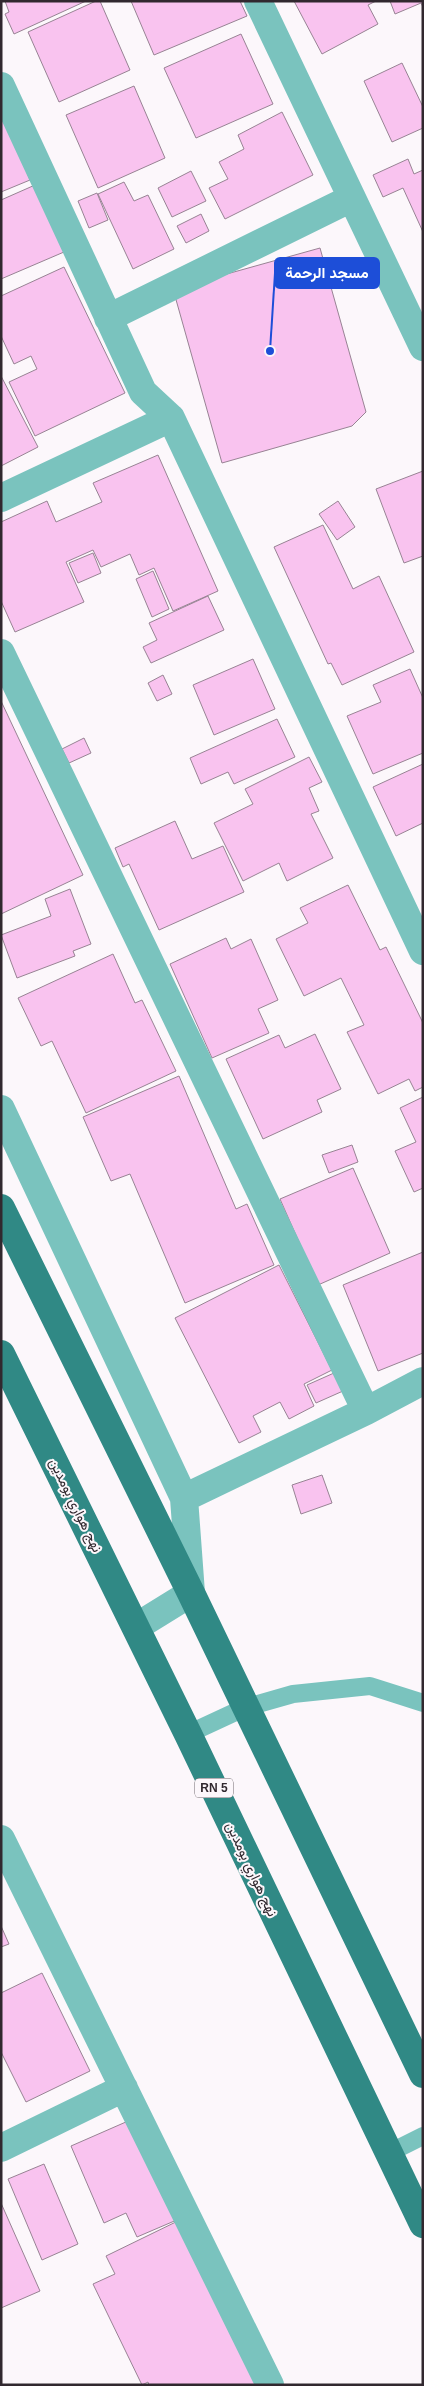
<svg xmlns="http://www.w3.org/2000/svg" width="424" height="2386" font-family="Helvetica,Vazirmatn,sans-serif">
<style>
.building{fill:#f9c3ef;stroke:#988394}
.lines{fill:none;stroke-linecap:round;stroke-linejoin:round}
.service{stroke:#7ac3be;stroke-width:18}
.minor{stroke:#7ac3be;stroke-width:28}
.primary{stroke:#308985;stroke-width:28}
.labels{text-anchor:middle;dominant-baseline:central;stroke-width:4;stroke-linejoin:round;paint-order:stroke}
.shield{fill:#fcf7fb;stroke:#6e666c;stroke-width:1}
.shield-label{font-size:12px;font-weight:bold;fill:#31282f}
.street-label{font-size:14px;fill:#31282f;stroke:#fcf7fb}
.leader{fill:none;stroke:#1d4ed8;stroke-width:2}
.callout-dot{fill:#1d4ed8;stroke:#fcf7fb;stroke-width:2}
.callout{fill:#1d4ed8;stroke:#1d4ed8;stroke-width:2}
.callout-label{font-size:15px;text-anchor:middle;font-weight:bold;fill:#fff}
</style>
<rect width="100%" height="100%" fill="#fcf7fb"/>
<!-- building -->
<path class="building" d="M 5,1 L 86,1 L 14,34 L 5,14 L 9,12 Z
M 96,1 L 100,1 L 130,70 L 59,102 L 28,32 Z
M 131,1 L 240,1 L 247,16 L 154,55 Z
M 294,1 L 376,1 L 368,5 L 378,24 L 322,54 Z
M 390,1 L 423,1 L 423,7 L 421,3 L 395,14 Z
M 241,34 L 273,104 L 196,138 L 164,68 Z
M 402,63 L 423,107 L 423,128 L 392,142 L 364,81 Z
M 134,86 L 165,158 L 98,188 L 66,115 Z
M 282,112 L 313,175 L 225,219 L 209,188 L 228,179 L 219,162 L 244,149 L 238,135 Z
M 6,119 L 30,180 L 1,192 L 1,121 Z
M 408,159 L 414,174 L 423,170 L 423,232 L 403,188 L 383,197 L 373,175 Z
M 191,171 L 206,201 L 172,217 L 158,188 Z
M 124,182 L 134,201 L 148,195 L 174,249 L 133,269 L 98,194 Z
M 35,185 L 64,252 L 1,279 L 1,200 Z
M 97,193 L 108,220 L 89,228 L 78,201 Z
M 201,214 L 209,231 L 186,243 L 177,226 Z
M 320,248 L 366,412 L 352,426 L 222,463 L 173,289 Z
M 64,267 L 125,393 L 35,436 L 9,382 L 37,369 L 31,356 L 14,364 L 1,336 L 1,296 Z
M 1,376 L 38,447 L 1,466 Z
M 158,455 L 218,591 L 173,611 L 154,568 L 139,575 L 130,554 L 101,567 L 93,550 L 66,562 L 84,602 L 15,632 L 1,601 L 1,522 L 47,501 L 56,522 L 102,502 L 93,483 Z
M 423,471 L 423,556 L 404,563 L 376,489 Z
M 338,501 L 355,527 L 337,540 L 319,514 Z
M 323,525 L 353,589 L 379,576 L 414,652 L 342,685 L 331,663 L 328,664 L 274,547 Z
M 93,553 L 101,573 L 78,583 L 69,563 Z
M 153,571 L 169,609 L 152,617 L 136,579 Z
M 208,596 L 224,630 L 151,663 L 143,647 L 157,640 L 149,623 Z
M 253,659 L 275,709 L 214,735 L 193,685 Z
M 410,669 L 423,698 L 423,753 L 373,774 L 347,716 L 381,702 L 373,685 Z
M 163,675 L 172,694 L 157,701 L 148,683 Z
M 1,701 L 83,875 L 1,914 Z
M 277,719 L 295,757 L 234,784 L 228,772 L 201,784 L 190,758 Z
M 84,738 L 91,753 L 69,763 L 62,749 Z
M 309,757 L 322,782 L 309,788 L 319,811 L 311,814 L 333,858 L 287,881 L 279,863 L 243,881 L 214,823 L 253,804 L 245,789 Z
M 423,764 L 423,823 L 396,836 L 373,787 Z
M 175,821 L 192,859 L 223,846 L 244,892 L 159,930 L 129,864 L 123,867 L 115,848 Z
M 348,885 L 380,950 L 386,947 L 423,1023 L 423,1087 L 415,1091 L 409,1079 L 378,1094 L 347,1032 L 364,1025 L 341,978 L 304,996 L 276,939 L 308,923 L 300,908 Z
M 70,889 L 91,944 L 73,951 L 75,956 L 17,978 L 1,935 L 51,916 L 45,899 Z
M 226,938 L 231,949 L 251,939 L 278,1000 L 258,1009 L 269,1033 L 212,1058 L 170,964 Z
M 113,954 L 135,1003 L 142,1000 L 176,1071 L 86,1113 L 52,1041 L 41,1046 L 18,998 Z
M 315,1034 L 341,1089 L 317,1100 L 322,1112 L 263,1139 L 226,1059 L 279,1035 L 285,1048 Z
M 179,1076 L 236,1209 L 247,1204 L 274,1265 L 185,1303 L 130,1174 L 111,1181 L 83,1117 Z
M 423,1097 L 423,1188 L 414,1192 L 395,1151 L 416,1142 L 400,1108 Z
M 352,1145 L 358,1162 L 329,1173 L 322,1155 Z
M 353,1168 L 390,1253 L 318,1285 L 280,1199 Z
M 423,1252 L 423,1353 L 378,1371 L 343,1285 Z
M 279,1265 L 332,1370 L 304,1384 L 314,1406 L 289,1419 L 280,1402 L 253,1416 L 261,1432 L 239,1443 L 175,1318 Z
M 334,1373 L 343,1391 L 316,1403 L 307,1385 Z
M 322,1475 L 332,1503 L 301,1514 L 292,1485 Z
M 1,1926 L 9,1944 L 1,1947 Z
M 42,1973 L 90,2071 L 26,2102 L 1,2052 L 1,1993 Z
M 135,2118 L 179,2219 L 137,2237 L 126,2213 L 104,2223 L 71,2146 Z
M 44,2164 L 78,2244 L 42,2260 L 8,2179 Z
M 1,2203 L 40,2291 L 1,2308 Z
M 184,2218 L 265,2385 L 149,2385 L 148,2382 L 142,2385 L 93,2284 L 115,2274 L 106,2256 Z"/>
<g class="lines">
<!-- service -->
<path class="service" d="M 188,1734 L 244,1708 L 293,1694 L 370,1686 L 423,1703
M 387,2154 L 423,2136"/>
<!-- minor -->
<path class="minor" d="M 258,1 L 423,347
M 1,86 L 143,392 L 171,418 L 423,951
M 108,318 L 352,198
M 1,498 L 171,418
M 1,653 L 366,1411
M 1,1109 L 184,1498 L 366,1411 L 423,1381
M 136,1627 L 191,1593 L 184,1498
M 1,1839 L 270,2385
M 1,2148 L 124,2088"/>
<!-- primary -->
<path class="primary" d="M 1,1208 L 191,1593 L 423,2074
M 1,1354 L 188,1734 L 423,2224"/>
</g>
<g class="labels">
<!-- shield labels -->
<rect class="shield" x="195" y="1778.5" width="38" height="19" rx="4"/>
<g class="shield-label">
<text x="214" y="1788">RN 5</text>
</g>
<!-- street labels -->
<g class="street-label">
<text transform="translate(76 1505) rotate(64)">نهج هواري بومدين</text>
<text transform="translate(252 1869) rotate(65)">نهج هواري بومدين</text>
</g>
</g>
<!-- callouts -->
<path class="leader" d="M270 351L275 273"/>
<circle class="callout-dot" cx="270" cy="351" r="5"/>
<rect class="callout" x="275" y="258" width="104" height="30" rx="5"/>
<g class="callout-label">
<text x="327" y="278">مسجد الرحمة</text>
</g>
<!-- border -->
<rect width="424" height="2386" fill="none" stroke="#31282f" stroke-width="5"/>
</svg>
